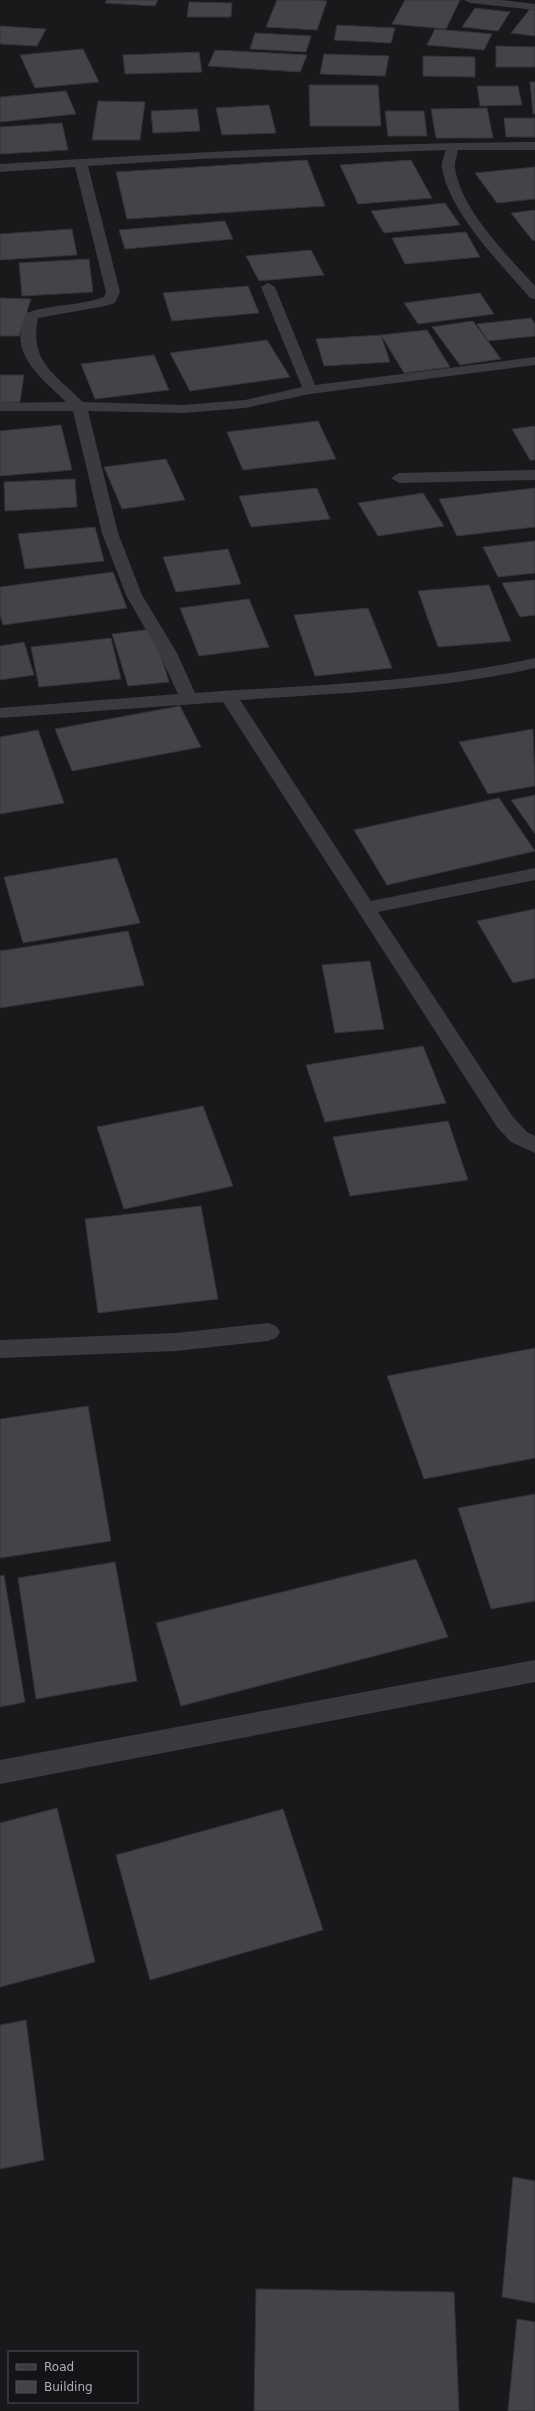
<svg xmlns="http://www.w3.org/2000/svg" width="535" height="2411" font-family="'DejaVu Sans',sans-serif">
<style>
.building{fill:#444448;stroke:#343337}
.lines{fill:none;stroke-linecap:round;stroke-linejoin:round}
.service{fill:#3a3b40;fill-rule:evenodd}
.minor{fill:#3a3b40;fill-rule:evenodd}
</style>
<rect width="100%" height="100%" fill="#19191b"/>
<!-- building -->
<path class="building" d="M 107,0 L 158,0 L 155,6 L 105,3 Z
M 277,0 L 315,0 L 327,1 L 317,30 L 266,27 Z
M 405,0 L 460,0 L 446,29 L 392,24 Z
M 189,2 L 232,3 L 231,17 L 187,17 Z
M 475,8 L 510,12 L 498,31 L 462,27 Z
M 530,9 L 535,10 L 535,36 L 511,33 Z
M 337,25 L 395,28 L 391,43 L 334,40 Z
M 0,26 L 46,29 L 37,46 L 0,44 Z
M 435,29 L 492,34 L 484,50 L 427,45 Z
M 255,33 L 311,36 L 306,52 L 250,49 Z
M 496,46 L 535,47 L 535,67 L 496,67 Z
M 83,49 L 99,82 L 35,88 L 20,55 Z
M 215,50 L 307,55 L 300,72 L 208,66 Z
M 199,52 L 202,72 L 125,74 L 123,55 Z
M 324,54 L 389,56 L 385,76 L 320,74 Z
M 423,56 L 475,57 L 475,77 L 423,76 Z
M 530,82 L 535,82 L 535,114 L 533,114 Z
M 309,85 L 378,85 L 381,126 L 310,126 Z
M 477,86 L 518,86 L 522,105 L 480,106 Z
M 66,91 L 76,114 L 0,122 L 0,97 Z
M 98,101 L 145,102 L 140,140 L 92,140 Z
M 269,105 L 276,133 L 222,135 L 216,108 Z
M 487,108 L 493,138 L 436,138 L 431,109 Z
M 197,109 L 200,131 L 153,133 L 151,111 Z
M 385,111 L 424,111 L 427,136 L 388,136 Z
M 504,118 L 535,118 L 535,137 L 506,137 Z
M 62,123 L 68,150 L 0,154 L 0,127 Z
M 307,160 L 325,206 L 127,219 L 116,172 Z
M 411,160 L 432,198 L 358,204 L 340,165 Z
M 535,167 L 535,199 L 497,203 L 475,173 Z
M 445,203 L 460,225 L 384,233 L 371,211 Z
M 535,210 L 535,240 L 533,241 L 511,213 Z
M 225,221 L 233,239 L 125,249 L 119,230 Z
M 72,229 L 77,255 L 0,260 L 0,234 Z
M 466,232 L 480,257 L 405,264 L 392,238 Z
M 311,250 L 324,275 L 259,281 L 246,256 Z
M 89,259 L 93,292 L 22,296 L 19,263 Z
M 248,286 L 259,313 L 172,321 L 163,293 Z
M 480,293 L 494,314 L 418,324 L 404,303 Z
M 0,298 L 31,299 L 19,336 L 0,336 Z
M 531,318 L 535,324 L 535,336 L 488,341 L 477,324 Z
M 473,321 L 501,359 L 460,365 L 432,327 Z
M 427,330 L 450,367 L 404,373 L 381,335 Z
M 381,335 L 390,362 L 324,366 L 316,339 Z
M 267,340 L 290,377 L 190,391 L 170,353 Z
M 154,355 L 169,390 L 95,399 L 81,364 Z
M 0,375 L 24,375 L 20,402 L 0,403 Z
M 318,421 L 336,459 L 243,470 L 227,432 Z
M 61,425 L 72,470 L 0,476 L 0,431 Z
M 535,426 L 535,460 L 530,460 L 512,429 Z
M 166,459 L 185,500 L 122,509 L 104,467 Z
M 75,479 L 77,507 L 5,511 L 4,482 Z
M 317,488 L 330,519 L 251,527 L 239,496 Z
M 535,488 L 535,527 L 457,536 L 439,499 Z
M 423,493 L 444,526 L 378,536 L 358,503 Z
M 95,527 L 104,561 L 25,569 L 18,534 Z
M 535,541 L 535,573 L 498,577 L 483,547 Z
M 228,549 L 241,584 L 176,592 L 163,557 Z
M 113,572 L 127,608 L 3,625 L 0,615 L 0,587 Z
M 535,580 L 535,615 L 520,617 L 502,583 Z
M 489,585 L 511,641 L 438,647 L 418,591 Z
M 249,599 L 269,647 L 199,656 L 180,608 Z
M 368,608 L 392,668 L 315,676 L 294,615 Z
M 153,629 L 169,682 L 128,686 L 112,634 Z
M 111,638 L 121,679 L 39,687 L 31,647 Z
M 24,642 L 34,675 L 0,680 L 0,646 Z
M 180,706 L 201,747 L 72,771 L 55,729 Z
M 533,729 L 535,786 L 488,794 L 459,742 Z
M 38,730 L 64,803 L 0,814 L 0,737 Z
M 535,795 L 535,834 L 511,800 Z
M 499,798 L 535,851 L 387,885 L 354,830 Z
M 117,858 L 140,923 L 23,943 L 4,877 Z
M 535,909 L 535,978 L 513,983 L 477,921 Z
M 128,931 L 144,985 L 0,1008 L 0,951 Z
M 370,961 L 384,1029 L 335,1033 L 322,965 Z
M 423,1046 L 446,1103 L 325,1122 L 306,1065 Z
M 203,1106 L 233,1186 L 124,1209 L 97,1127 Z
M 448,1121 L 468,1180 L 350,1196 L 333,1137 Z
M 201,1206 L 218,1299 L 98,1313 L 85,1219 Z
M 535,1348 L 535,1458 L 424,1479 L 387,1376 Z
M 88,1406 L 111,1541 L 0,1558 L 0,1419 Z
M 535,1494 L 535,1601 L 491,1609 L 458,1508 Z
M 416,1559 L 448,1637 L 181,1706 L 156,1623 Z
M 115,1562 L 137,1681 L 36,1699 L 18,1578 Z
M 4,1575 L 25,1702 L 0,1707 L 0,1576 Z
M 57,1808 L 95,1962 L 0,1987 L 0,1823 Z
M 283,1809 L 323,1930 L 150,1980 L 116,1855 Z
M 26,2020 L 44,2160 L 0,2169 L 0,2025 Z
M 513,2177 L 535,2181 L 535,2303 L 502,2297 Z
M 256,2289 L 454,2292 L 459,2411 L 254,2411 Z
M 517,2319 L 535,2322 L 535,2411 L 508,2411 Z"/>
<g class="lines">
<!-- service -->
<path class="service" d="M 268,1323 L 276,1326 L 280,1332 L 276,1338 L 268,1341 L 176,1351 L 0,1358 L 0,1340 L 176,1333 Z"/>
<!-- minor -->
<path class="minor" d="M 464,0 L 501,0 L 535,4 L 535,10 L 470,3 Z
M 535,142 L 535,150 L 458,150 C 457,156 454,163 455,168 C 461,210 508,256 535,286 L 535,299 L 530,298 C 501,264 450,214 442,168 C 441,163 444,156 446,150 L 200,159 L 88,166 L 120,292 L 115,303 L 105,306 L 38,318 C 29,362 55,374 83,402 L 183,405 L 245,400 L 302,387 L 261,287 L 268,283 L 275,287 L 315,385 L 535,357 L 535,365 L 310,394 L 245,408 L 183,413 L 88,411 L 118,533 L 142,595 L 177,653 L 195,693 C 308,685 424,683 535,658 L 535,668 C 438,690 338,693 240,700 L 371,901 L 535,868 L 535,880 L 378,912 L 513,1117 L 527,1132 L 535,1136 L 535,1153 L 511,1142 L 497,1127 L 223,702 L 0,718 L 0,708 L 178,694 L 159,653 L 126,595 L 102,533 L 73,411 L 0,411 L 0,403 L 66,402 C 46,382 15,360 21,328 C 23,323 23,317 26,313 C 52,304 79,306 104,297 L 106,292 L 75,167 L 0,172 L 0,164 C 178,153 356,143 535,142 Z
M 535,470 L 535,480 L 399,483 L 391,478 L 399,473 Z
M 535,1660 L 535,1682 L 0,1784 L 0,1760 Z"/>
</g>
<!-- legend -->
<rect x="8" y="2351" width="130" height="52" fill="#141416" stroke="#515258"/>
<rect x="16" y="2364" width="20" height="6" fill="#3a3b40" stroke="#515258"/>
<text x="44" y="2371" font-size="12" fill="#acafbb">Road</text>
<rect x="16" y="2381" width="20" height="12" fill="#444448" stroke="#515258"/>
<text x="44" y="2391" font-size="12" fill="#acafbb">Building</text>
</svg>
